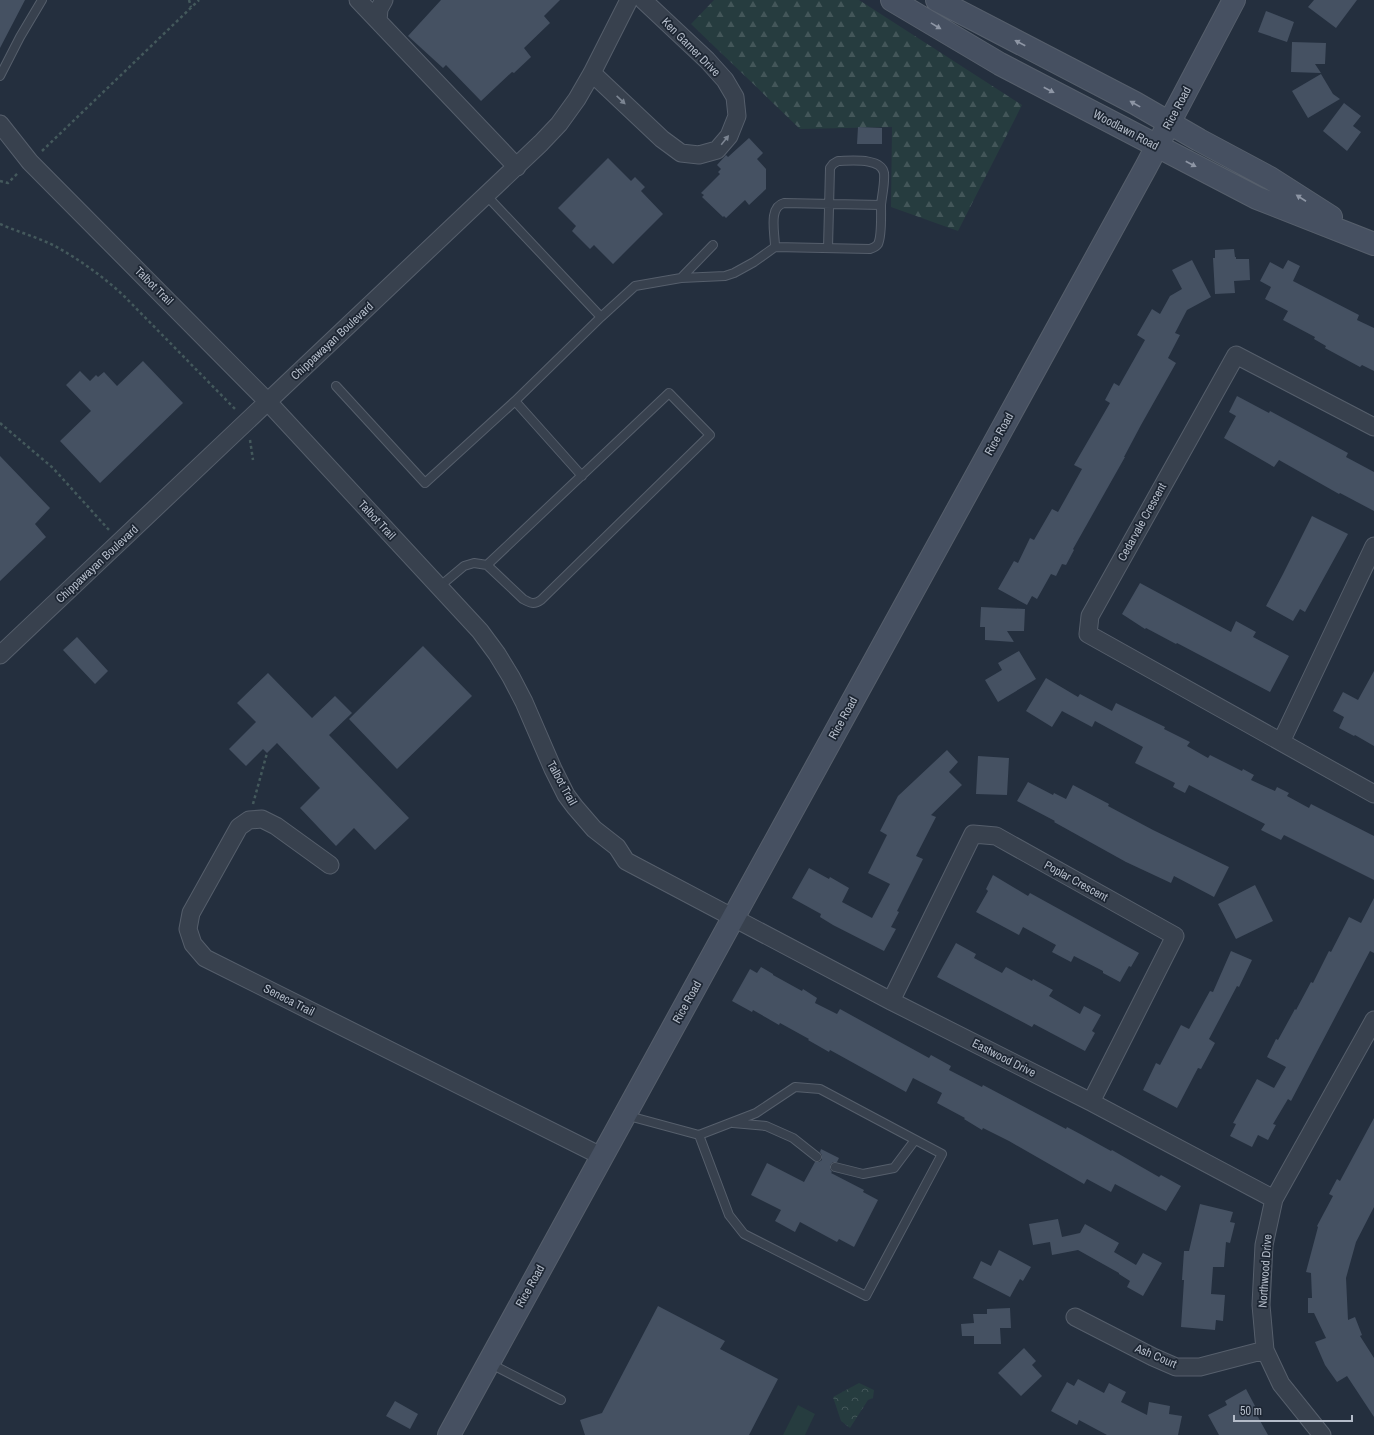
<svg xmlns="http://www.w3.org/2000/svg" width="1374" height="1435" font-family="'Archivo Narrow',sans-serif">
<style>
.forest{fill:url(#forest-firs)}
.park{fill:url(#park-crowns)}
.pitch{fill:#263c3f}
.building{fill:#455162}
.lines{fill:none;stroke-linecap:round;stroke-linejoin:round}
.lane-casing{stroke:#565f6c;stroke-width:10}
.street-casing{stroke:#565f6c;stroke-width:19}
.secondary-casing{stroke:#565f6c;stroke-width:24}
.path{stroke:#44595c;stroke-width:2.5;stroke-dasharray:3 3;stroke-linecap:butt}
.lane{stroke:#38414e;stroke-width:8}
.street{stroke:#38414e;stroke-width:17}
.secondary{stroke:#465061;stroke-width:22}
.oneway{fill:#8e96a5}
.oneway2{fill:#7c8592}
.labels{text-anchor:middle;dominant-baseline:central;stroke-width:3.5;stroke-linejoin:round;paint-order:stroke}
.street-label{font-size:12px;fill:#b4bcc9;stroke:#1d2633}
</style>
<defs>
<pattern id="forest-firs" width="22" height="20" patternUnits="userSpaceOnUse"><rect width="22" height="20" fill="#263c3f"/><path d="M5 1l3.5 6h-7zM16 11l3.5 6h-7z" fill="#435659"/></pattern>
<pattern id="park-crowns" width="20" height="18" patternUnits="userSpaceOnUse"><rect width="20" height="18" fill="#263c3f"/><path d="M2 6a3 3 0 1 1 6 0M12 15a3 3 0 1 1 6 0" fill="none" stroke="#435659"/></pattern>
</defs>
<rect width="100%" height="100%" fill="#242f3e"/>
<!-- forest -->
<path class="forest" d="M 714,0 L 859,0 L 1022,105 L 958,231 L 891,207 L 892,127 L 800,129 L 691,24 Z"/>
<!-- park -->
<path class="park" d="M 859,1383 L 874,1390 L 873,1398 L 868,1400 L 850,1428 L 841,1421 L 833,1397 Z"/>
<!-- pitch -->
<path class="pitch" d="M 798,1405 L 815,1414 L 805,1435 L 783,1435 Z"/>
<!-- building -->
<path class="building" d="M 0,0 L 25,0 L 0,48 Z
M 441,0 L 560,0 L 544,16 L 550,23 L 524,48 L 531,57 L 514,73 L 512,72 L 481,101 L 446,65 L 443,68 L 408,36 Z
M 1314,0 L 1357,0 L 1336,28 L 1308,7 Z
M 1266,11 L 1294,22 L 1287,42 L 1258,32 Z
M 1292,42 L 1326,43 L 1325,64 L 1315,64 L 1321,73 L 1291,72 Z
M 1321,74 L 1333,94 L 1340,99 L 1308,118 L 1292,91 Z
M 1344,103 L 1361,116 L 1353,126 L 1361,132 L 1347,151 L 1323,131 Z
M 858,127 L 882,128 L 882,144 L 857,144 Z
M 749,138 L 763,153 L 757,159 L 766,169 L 766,189 L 749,205 L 745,200 L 726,218 L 724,216 L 723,217 L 702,197 L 704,195 L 701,193 L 720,174 L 718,172 L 721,169 L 717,165 L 726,155 L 728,157 Z
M 608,158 L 631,181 L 635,177 L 645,187 L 641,191 L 663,214 L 613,264 L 594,245 L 590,249 L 572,231 L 576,226 L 558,208 Z
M 1234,249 L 1235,257 L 1236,257 L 1236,259 L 1249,259 L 1250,280 L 1234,281 L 1235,293 L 1215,294 L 1213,258 L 1215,258 L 1215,250 Z
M 1192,260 L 1211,297 L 1187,310 L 1175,333 L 1180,335 L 1168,358 L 1176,363 L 1141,425 L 1124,457 L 1125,457 L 1073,549 L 1074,550 L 1066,565 L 1062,564 L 1056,576 L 1051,574 L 1037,599 L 1032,596 L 1027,605 L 998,589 L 1014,561 L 1018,563 L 1030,538 L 1034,540 L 1052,509 L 1058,512 L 1082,469 L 1074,465 L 1110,403 L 1105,400 L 1114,383 L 1119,386 L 1145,340 L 1137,335 L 1152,309 L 1160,314 L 1170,296 L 1182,289 L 1172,270 Z
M 1288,260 L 1300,266 L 1293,281 L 1359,315 L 1357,320 L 1374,328 L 1374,371 L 1362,365 L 1360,367 L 1325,348 L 1326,346 L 1314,339 L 1315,337 L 1283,320 L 1288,311 L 1265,299 L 1271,287 L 1260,281 L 1270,262 L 1283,269 Z
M 143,361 L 183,403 L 100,483 L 60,441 L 91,411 L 66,385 L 80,371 L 90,381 L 96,375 L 98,377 L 104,372 L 117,386 Z
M 1237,396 L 1269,413 L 1270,411 L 1348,453 L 1346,457 L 1374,472 L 1374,511 L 1340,493 L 1339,494 L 1279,460 L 1274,467 L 1224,438 L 1236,416 L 1229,412 Z
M 0,456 L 50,508 L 35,524 L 46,537 L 0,581 Z
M 1312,516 L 1348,534 L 1305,612 L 1300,609 L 1293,621 L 1266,606 L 1283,574 Z
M 1140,583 L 1231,632 L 1236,621 L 1256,632 L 1253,637 L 1289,656 L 1270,692 L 1177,643 L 1176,644 L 1146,628 L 1145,629 L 1122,614 Z
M 981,607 L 1025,609 L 1024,631 L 1007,631 L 1014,642 L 985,640 L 985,627 L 980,627 Z
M 77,637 L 108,671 L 95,684 L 63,650 Z
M 423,646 L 472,696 L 397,769 L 349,719 Z
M 1019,651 L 1036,679 L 998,702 L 985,680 L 1002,670 L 998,663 Z
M 1374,671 L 1374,746 L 1355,735 L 1354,736 L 1339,728 L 1344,717 L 1333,711 L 1343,692 L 1358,700 Z
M 268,673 L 312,718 L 335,696 L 352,713 L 329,735 L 409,818 L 375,850 L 354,828 L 336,846 L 300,808 L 320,788 L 277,743 L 267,753 L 263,749 L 246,766 L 229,749 L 256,722 L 237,703 Z
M 1046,678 L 1078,697 L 1080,694 L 1112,711 L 1116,703 L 1165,727 L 1164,729 L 1190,742 L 1187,746 L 1208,758 L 1210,755 L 1242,771 L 1243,769 L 1254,775 L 1251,780 L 1275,791 L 1277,787 L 1289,793 L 1287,796 L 1309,808 L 1311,804 L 1374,836 L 1374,880 L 1284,835 L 1281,840 L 1261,830 L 1265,824 L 1189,785 L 1185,793 L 1173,787 L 1175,783 L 1135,763 L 1143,747 L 1095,721 L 1092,727 L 1062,711 L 1052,727 L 1026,711 Z
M 947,750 L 958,762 L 949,772 L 962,785 L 931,815 L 936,817 L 916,856 L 923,859 L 897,911 L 899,912 L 891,927 L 896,929 L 884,951 L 833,925 L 820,917 L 821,914 L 792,898 L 809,868 L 829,879 L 830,877 L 849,888 L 842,902 L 872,918 L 890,884 L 868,873 L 887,835 L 880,831 L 898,796 Z
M 978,756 L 1009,758 L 1007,795 L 976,794 Z
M 1028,782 L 1053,795 L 1054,793 L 1066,799 L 1073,785 L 1109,804 L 1108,806 L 1153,830 L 1229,867 L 1214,897 L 1174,876 L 1171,883 L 1126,862 L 1054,822 L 1055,821 L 1017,801 Z
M 993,875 L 1028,896 L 1030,893 L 1139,953 L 1131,967 L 1129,966 L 1120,982 L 1103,973 L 1103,971 L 1074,956 L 1071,962 L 1052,952 L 1056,945 L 1023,927 L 1019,935 L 976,912 L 988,891 L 986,889 Z
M 1255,885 L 1273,921 L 1236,939 L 1218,904 Z
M 1374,898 L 1374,953 L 1370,951 L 1291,1101 L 1288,1099 L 1273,1124 L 1276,1125 L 1268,1140 L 1258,1135 L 1252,1147 L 1230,1136 L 1236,1124 L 1233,1123 L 1257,1079 L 1274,1088 L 1286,1067 L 1267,1057 L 1276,1039 L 1278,1040 L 1295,1009 L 1296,1010 L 1311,982 L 1313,983 L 1329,951 L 1331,952 L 1349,917 L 1361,923 Z
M 956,943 L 976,954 L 974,958 L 1002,973 L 1006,967 L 1032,981 L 1033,979 L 1053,990 L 1049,996 L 1080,1014 L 1084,1006 L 1101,1015 L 1092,1031 L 1095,1033 L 1085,1051 L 1034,1024 L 1032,1027 L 937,977 Z
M 1231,951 L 1252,960 L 1239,987 L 1237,986 L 1209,1039 L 1215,1043 L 1201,1069 L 1198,1068 L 1177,1108 L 1143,1090 L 1156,1063 L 1160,1065 L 1181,1025 L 1189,1029 L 1210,991 L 1213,992 Z
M 761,967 L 773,974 L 773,975 L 802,991 L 803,989 L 817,998 L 815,1003 L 837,1014 L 840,1009 L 929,1058 L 931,1055 L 951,1066 L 949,1070 L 982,1087 L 983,1085 L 1066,1129 L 1067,1127 L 1082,1135 L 1111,1151 L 1112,1150 L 1159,1177 L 1161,1175 L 1181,1186 L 1166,1211 L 1115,1184 L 1111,1192 L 1087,1179 L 1084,1184 L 1009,1141 L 983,1128 L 982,1130 L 964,1119 L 965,1118 L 937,1103 L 942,1093 L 913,1078 L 906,1092 L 830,1050 L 829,1052 L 808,1040 L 809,1039 L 780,1023 L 779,1025 L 753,1010 L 752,1012 L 732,1001 L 750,969 L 757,973 Z
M 1374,1118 L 1374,1207 L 1356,1242 L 1346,1278 L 1348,1320 L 1355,1317 L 1362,1335 L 1360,1336 L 1374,1358 L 1374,1417 L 1347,1376 L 1337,1382 L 1325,1365 L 1315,1342 L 1326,1338 L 1314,1313 L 1308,1313 L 1308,1298 L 1312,1298 L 1311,1273 L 1306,1272 L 1318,1227 L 1317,1226 L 1333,1196 L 1329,1194 L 1337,1179 L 1340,1181 Z
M 821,1149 L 839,1158 L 837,1162 L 833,1162 L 830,1165 L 830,1169 L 832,1172 L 831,1173 L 864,1190 L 863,1192 L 878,1200 L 854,1247 L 839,1239 L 837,1242 L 800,1222 L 795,1232 L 775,1221 L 781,1210 L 751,1195 L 767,1163 L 804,1182 L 815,1162 L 819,1162 L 822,1160 L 822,1155 L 820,1152 Z
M 1200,1204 L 1233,1212 L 1230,1222 L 1235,1223 L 1230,1243 L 1226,1242 L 1224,1267 L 1213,1267 L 1211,1294 L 1225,1295 L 1223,1321 L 1216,1320 L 1215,1330 L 1181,1327 L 1184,1280 L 1182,1280 L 1184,1251 L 1189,1251 Z
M 1058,1219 L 1062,1237 L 1080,1233 L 1085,1224 L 1119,1243 L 1114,1252 L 1136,1265 L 1143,1253 L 1162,1263 L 1143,1296 L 1127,1287 L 1130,1281 L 1119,1274 L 1119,1273 L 1078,1250 L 1052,1255 L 1050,1242 L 1033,1245 L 1029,1224 Z
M 999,1250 L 1031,1267 L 1023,1281 L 1020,1279 L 1010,1297 L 973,1278 L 981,1261 L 991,1266 Z
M 658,1306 L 725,1341 L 720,1349 L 778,1379 L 749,1435 L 585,1435 L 580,1420 L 602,1413 Z
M 1010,1308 L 1011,1328 L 1000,1328 L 1001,1344 L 974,1344 L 974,1336 L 962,1336 L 961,1324 L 974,1323 L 973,1314 L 987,1314 L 987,1309 Z
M 1024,1348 L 1036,1361 L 1032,1365 L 1042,1376 L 1021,1396 L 998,1373 Z
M 1078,1379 L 1104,1393 L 1109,1383 L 1126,1392 L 1121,1402 L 1147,1415 L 1149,1402 L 1170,1406 L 1169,1414 L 1182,1416 L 1178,1435 L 1107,1435 L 1079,1420 L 1077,1425 L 1051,1411 L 1067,1382 L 1074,1386 Z
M 1246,1389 L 1255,1406 L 1253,1408 L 1268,1435 L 1219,1435 L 1208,1415 L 1227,1405 L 1225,1401 Z
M 395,1401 L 418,1414 L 410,1429 L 386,1416 Z"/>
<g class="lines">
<defs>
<path id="lane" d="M 0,76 L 20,37 L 42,0
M 486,195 L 601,317 L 515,401
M 828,248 L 830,168 L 833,164 L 838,161 C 849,161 881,157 884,173 C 885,183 882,195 881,205
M 681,278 L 713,245
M 601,317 L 635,286 L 681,278 L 725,276 L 734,273 L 754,262 L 775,247 L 870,249 C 873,248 876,247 878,244 C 882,236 881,214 881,205 L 784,203 C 768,207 775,233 775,247
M 336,386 L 425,483 L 515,401 L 582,476
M 439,587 L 464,566 L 474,563 L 487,565 L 669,393 L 710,435 L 541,600 C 534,605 530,603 523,599 L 487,565
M 625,1115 L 699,1135 L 729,1215 L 744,1234 L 866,1296 L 942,1154 L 820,1089 L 795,1087 L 756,1113 L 699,1135
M 733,1123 L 766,1126 L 793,1138 L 817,1157
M 835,1167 L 863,1174 L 894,1168 L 915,1140
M 489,1363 L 561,1400"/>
<path id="street" d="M 358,0 L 517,167
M 378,21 L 379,9 L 384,0
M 592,73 L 662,139 L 681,153 L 699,155 L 717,150 L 729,136 L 737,116 L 735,97 L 725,80 L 707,60 L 643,0
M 0,124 L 30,162 L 268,402 L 480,631 L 497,654 L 511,677 L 524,702 L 553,769 L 566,795 L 575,807 L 594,829 L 617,847 L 626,861 L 891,1001 L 1091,1102 L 1274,1199
M 1374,427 L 1236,355 L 1090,616 L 1088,634 L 1374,794
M 0,655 L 541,143 L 559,124 L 577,99 L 592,73 L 629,0
M 1281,742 L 1374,546
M 330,865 L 276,826 L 262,819 L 249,820 L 239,827 L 191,913 L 188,929 L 193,944 L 205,958 L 601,1156
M 891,1001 L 973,834 L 996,836 L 1175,936 L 1091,1102
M 1075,1317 L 1153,1357 L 1176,1367 L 1200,1367 L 1265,1350
M 1322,1435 L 1281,1384 L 1265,1350 L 1261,1305 L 1264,1245 L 1274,1199 L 1374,1020"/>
<path id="secondary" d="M 892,0 L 1000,64 L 1257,198 L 1374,244
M 937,0 L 1135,103 L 1199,140 L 1270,178 L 1331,217
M 449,1435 L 1146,167 L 1234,0"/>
</defs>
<!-- lane casing -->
<use href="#lane" class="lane-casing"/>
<!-- street casing -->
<use href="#street" class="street-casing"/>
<!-- secondary casing -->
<use href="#secondary" class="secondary-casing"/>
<!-- path -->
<path class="path" d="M 189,0 L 191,7
M 42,151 L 199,0
M 0,181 L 8,183 L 19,172
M 0,224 C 18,232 37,237 55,246 C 80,260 104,277 125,297 L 236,410
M 0,423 L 53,468 L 109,530
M 250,440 L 253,460
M 253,804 L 267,753"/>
<!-- lane -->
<use href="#lane" class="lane"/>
<!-- street -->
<use href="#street" class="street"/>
<!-- secondary -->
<use href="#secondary" class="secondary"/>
</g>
<!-- one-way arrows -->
<defs><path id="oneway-solid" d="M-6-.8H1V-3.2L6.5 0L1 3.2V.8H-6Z"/></defs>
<g class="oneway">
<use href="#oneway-solid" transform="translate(936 26) rotate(31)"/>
<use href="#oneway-solid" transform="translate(1020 43) rotate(-152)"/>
<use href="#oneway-solid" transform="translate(1049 90) rotate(28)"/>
<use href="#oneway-solid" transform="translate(1135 104) rotate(-151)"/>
<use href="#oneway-solid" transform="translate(1191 164) rotate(28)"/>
<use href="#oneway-solid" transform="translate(1301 198) rotate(-147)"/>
</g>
<g class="oneway2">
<use href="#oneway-solid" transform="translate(621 100) rotate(43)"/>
<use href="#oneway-solid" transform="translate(725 140) rotate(-51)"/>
</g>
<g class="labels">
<!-- street labels -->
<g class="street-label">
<text transform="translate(691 47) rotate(45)">Ken Garner Drive</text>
<text transform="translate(1177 108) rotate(-62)">Rice Road</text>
<text transform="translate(1126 130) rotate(28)">Woodlawn Road</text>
<text transform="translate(154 286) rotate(45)">Talbot Trail</text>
<text transform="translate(332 341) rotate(-43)">Chippawayan Boulevard</text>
<text transform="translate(999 434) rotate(-61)">Rice Road</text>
<text transform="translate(377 520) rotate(47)">Talbot Trail</text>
<text transform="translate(1142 522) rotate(-61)">Cedarvale Crescent</text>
<text transform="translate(97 564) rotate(-43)">Chippawayan Boulevard</text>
<text transform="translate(843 718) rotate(-61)">Rice Road</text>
<text transform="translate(562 783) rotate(61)">Talbot Trail</text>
<text transform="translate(1076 881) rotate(29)">Poplar Crescent</text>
<text transform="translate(289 1000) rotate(27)">Seneca Trail</text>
<text transform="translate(687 1002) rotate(-61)">Rice Road</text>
<text transform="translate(1004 1058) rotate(27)">Eastwood Drive</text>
<text transform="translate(1265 1271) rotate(-86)">Northwood Drive</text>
<text transform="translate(530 1286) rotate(-61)">Rice Road</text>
<text transform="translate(1156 1356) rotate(23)">Ash Court</text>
</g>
</g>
<!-- scale -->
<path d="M1234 1415v6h118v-6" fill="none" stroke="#b4bcc9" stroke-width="2"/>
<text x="1240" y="1415" font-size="12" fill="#b4bcc9" stroke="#1d2633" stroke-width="3" paint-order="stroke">50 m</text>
</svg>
